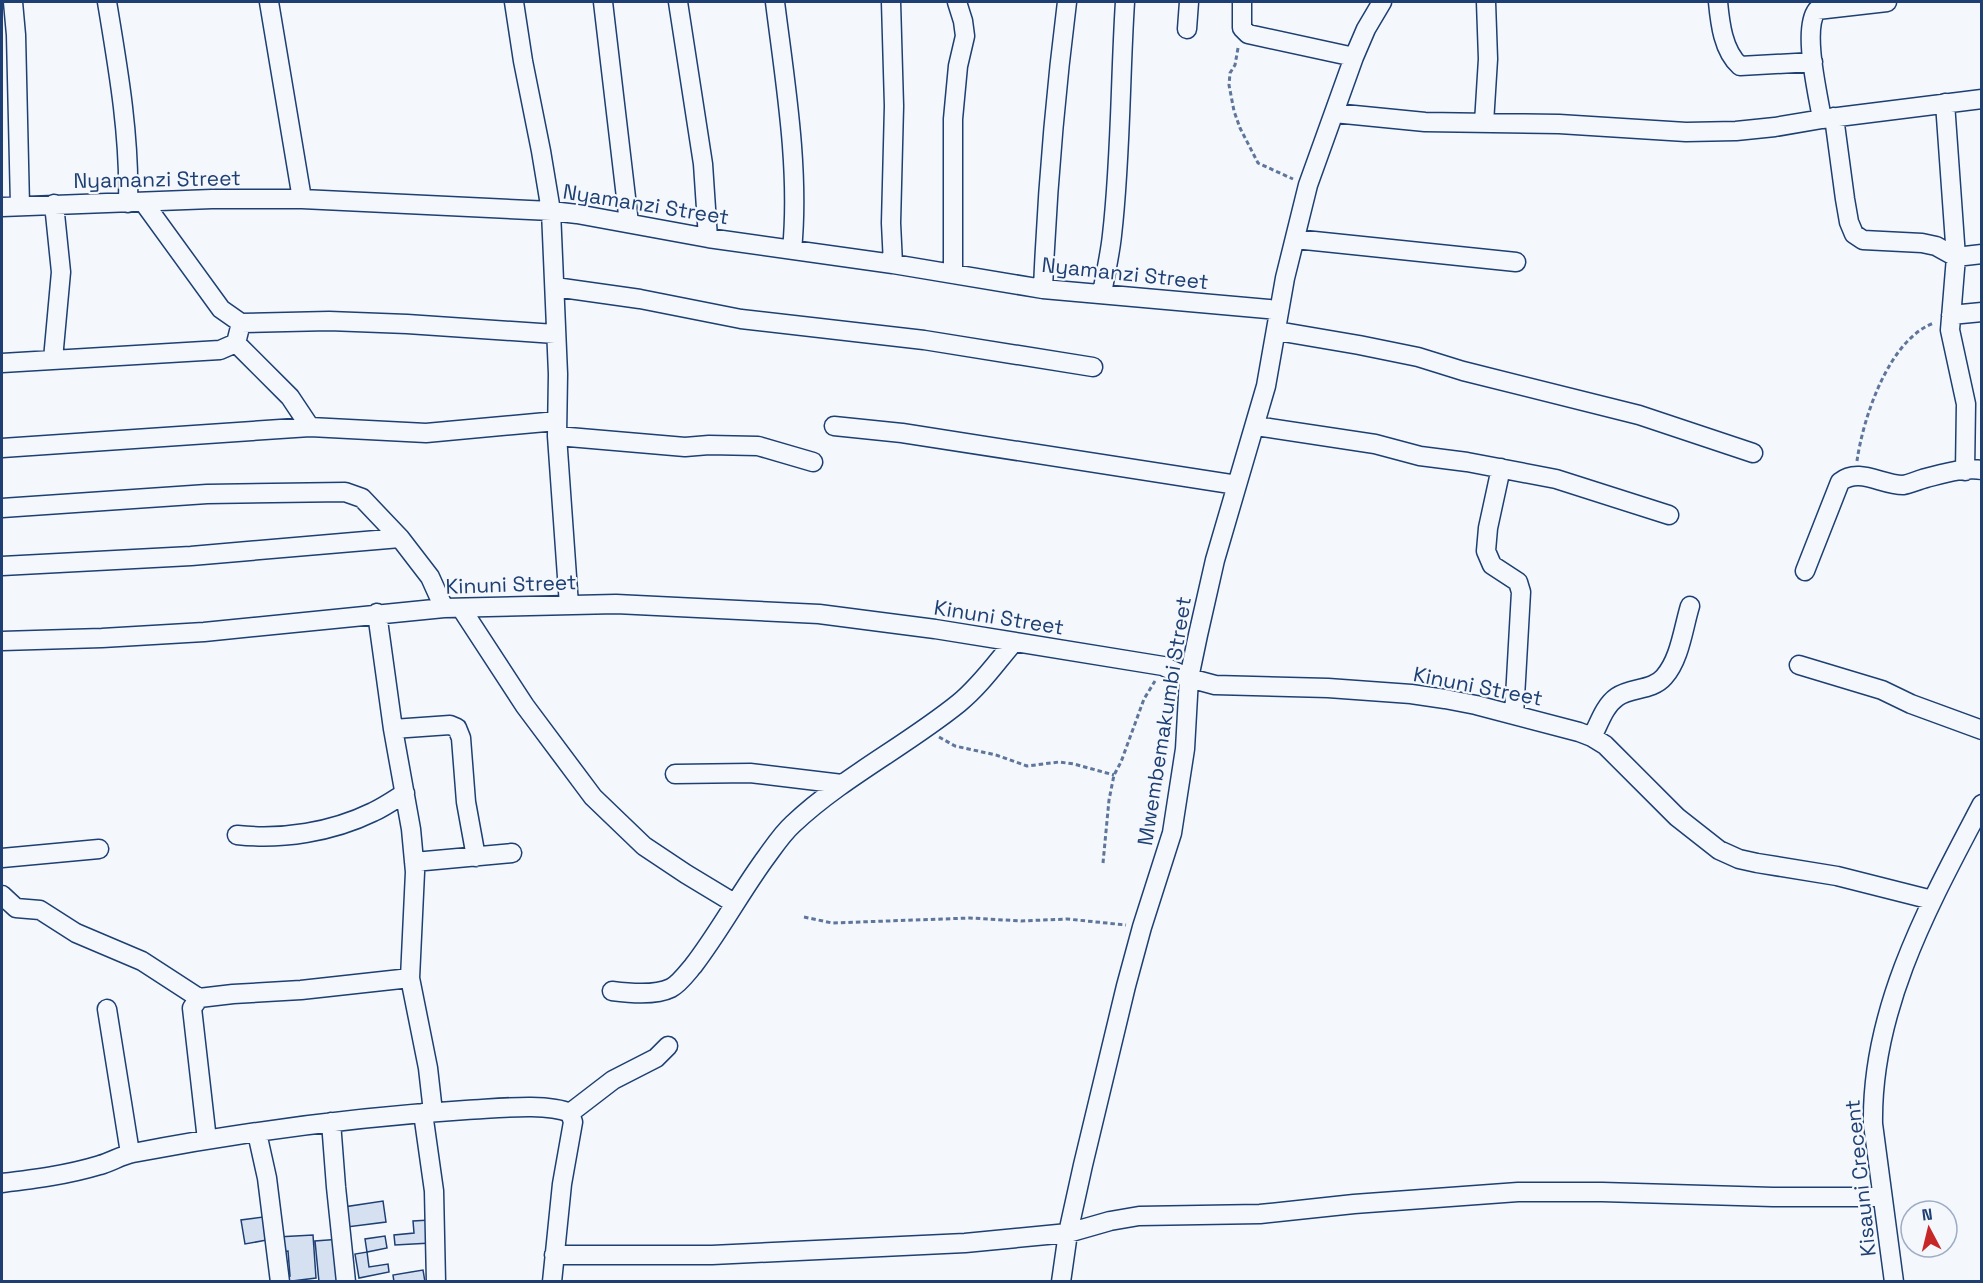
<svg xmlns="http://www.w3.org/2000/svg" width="1983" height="1283" font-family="'Space Grotesk',sans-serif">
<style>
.building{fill:#d5e0f0;stroke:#1d3f73;stroke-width:1.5}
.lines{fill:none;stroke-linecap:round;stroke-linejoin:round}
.minor-casing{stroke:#1d3f73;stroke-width:21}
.path{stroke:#5e769c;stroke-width:3;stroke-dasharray:4.5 3;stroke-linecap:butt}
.minor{stroke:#f4f7fb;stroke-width:18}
.labels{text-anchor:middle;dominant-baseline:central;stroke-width:4.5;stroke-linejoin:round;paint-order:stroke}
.street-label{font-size:21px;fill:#1d3f73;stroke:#f4f7fb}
</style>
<rect width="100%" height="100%" fill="#f4f7fb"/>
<!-- building -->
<path class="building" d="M 383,1201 L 386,1222 L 347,1227 L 344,1207 Z
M 263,1217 L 267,1240 L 245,1244 L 241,1220 Z
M 430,1220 L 431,1243 L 395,1245 L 394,1235 L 414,1233 L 413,1221 Z
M 313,1235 L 316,1278 L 284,1282 L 284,1277 L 290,1276 L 288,1251 L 278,1252 L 277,1237 Z
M 385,1236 L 387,1248 L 367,1252 L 365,1239 Z
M 341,1239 L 345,1280 L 319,1282 L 315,1241 Z
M 367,1252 L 369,1267 L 388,1264 L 389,1272 L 359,1278 L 355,1254 Z
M 423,1270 L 425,1282 L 394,1282 L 393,1275 Z"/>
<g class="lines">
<defs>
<path id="minor" d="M 13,2 L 16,35 L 20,206
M 107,2 C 118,68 130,136 128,203
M 269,2 L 302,199
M 514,2 L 523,61 L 541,151 L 551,211 L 558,374 L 557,436 L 569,605
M 603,2 L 629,223
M 678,2 L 703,164 L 708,238
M 775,2 C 785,82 800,169 792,250
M 891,2 L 894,106 L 891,223 L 893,264
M 1242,2 L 1242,28 L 1248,34 L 1354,57
M 1718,2 C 1720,23 1723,51 1740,66 L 1813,62
M 1187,29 L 1189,2
M 1945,103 L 1956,257 L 1950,330 L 1966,404 L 1965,471
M 1334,113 L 1425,122 L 1559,124 L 1686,132 L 1736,131 L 1775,127 L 1822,119 L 1982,99
M 1834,117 L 1845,199 L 1849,222 L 1854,234 L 1863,240 L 1922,243 L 1936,246 L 1956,257 L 1982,254
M 1822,119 C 1818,94 1802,29 1817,10 L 1887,2
M 1484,123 L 1488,59 L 1486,2
M 144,203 L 221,309 L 241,323 L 329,321 L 407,324 L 555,334
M 2,207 L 212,199 L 302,199 L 551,211 L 577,214 L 708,238 L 893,264 L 1043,289 L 1279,310
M 1295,239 L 1516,262
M 953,274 L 953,119 L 958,66 L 965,36 L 963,21 L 957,2
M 555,287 L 640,299 L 741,319 L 924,340 L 1093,367
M 1043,289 C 1047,193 1055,97 1067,2
M 1102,294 C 1105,275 1110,255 1112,235 C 1121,158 1120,79 1125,2
M 1951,315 L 1982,312
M 1277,331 L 1359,345 L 1418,357 L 1463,371 L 1639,415 L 1753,453
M 236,343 L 290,397 L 310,427
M 53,359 L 61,272 L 54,204
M 2,363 L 220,350 L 236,343 L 241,323
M 834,426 L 902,433 L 1237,485
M 1256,426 L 1375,444 L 1420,456 L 1467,462 L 1556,479 L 1669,515
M 557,436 L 685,447 L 709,445 L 758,446 L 813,462
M 2,448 L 310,427 L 426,433 L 557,421
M 1501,468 L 1488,528 L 1486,551 L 1492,565 L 1518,582 L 1521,592 L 1514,715
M 2,508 L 207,494 L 345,492 L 362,498 L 400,538 L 430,577 L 444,608
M 2,566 L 191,556 L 400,538
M 1805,571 L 1840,482 C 1859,467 1881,485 1903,485 C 1910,484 1918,480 1926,478 C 1942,474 1964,467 1982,470
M 461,608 L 525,706 L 593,797 L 644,846 L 686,874 L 734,903
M 377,613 L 393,729 L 411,829 L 415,872 L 410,978 L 428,1068 L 433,1112
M 2,641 L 102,638 L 204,632 L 444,608 L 616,604 L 819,614 L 935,629 L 1163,666 L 1189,678 L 1215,685 L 1328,688 L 1411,694 L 1445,699 L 1476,705 L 1579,732 L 1592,737 L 1605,745 L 1677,817 L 1719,850 L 1739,859 L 1757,863 L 1837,876 L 1932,900
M 1799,665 L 1882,690 L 1911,704 L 1982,730
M 393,729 L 450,725 L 457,728 L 461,738 L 466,802 L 476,857
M 1592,737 C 1599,724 1604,706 1617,697 C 1631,687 1652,691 1664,677 C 1680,659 1683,629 1690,606
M 675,774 L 750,773 L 842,784
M 237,835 C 282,840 332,832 373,812 C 384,807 394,800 405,793
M 2,858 L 99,849
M 414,862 L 512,853
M 2,895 L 16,908 L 40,910 L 76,933 L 142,961 L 199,998
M 612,991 C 628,993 655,996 671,988 C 679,984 687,973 693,966 C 720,931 741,891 767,856 C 775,845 783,833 793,824 C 843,777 906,746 959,703 C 980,686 996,663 1014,642
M 107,1009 L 130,1153
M 423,1113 L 434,1191 L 436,1282
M 570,1113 L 613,1080 L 656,1058 L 668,1046
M 331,1122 L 336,1187 L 346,1282
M 257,1133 L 267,1178 L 280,1282
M 207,1140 L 192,1008 L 199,998 L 233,994 L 301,990 L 410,978
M 2,1183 C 35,1179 67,1175 100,1165 C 111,1162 122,1155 133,1153 C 243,1132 355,1117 466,1110 C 493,1109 546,1102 570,1113 L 573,1122 L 562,1184 L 552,1282
M 554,1255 L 712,1255 L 965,1243 L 1068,1233 L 1110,1221 L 1139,1216 L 1260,1214 L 1354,1204 L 1518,1192 L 1602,1192 L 1773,1197 L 1882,1197
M 1061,1282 L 1068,1233 L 1083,1165 L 1126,986 L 1142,927 L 1172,833 L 1185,749 L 1189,678 L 1198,635 L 1215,560 L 1266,386 L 1285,278 L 1308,185 L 1354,57 L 1366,29 L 1382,2
M 1894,1282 L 1873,1124 C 1871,1008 1930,903 1982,804"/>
</defs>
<!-- minor casing -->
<use href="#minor" class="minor-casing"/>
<!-- path -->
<path class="path" d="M 1238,48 L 1235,65 L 1230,73 L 1229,85 L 1234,111 L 1240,128 L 1258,163 L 1293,179
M 1857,461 C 1863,418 1889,339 1934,323
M 939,737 L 955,746 L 996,755 L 1027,766 L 1059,762 L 1074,764 L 1114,775
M 1103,863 L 1109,800 L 1114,775 L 1121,762 L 1144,699 L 1155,681
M 804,917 L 832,923 L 970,918 L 1021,921 L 1067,919 L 1126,925"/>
<!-- minor -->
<use href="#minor" class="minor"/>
</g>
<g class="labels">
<!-- street labels -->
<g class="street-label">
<text transform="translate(157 179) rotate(-1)">Nyamanzi Street</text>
<text transform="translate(646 204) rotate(9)">Nyamanzi Street</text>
<text transform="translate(1125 273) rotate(6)">Nyamanzi Street</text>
<text transform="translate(511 584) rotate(-2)">Kinuni Street</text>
<text transform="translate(999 617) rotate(9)">Kinuni Street</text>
<text transform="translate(1478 686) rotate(11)">Kinuni Street</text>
<text transform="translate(1164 721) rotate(-81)">Mwembemakumbi Street</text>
<text transform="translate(1860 1178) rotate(-96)">Kisauni Crecent</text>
</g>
</g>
<!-- border -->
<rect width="1983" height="1283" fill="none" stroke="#1d3f73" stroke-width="6"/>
<!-- north arrow -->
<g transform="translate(1929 1229) rotate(353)"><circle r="28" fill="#f4f7fb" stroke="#9eadc5" stroke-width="1.5"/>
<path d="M0-4.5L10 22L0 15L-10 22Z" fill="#c62828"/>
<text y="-9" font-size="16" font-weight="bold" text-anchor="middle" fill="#1d3f73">N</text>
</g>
</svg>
